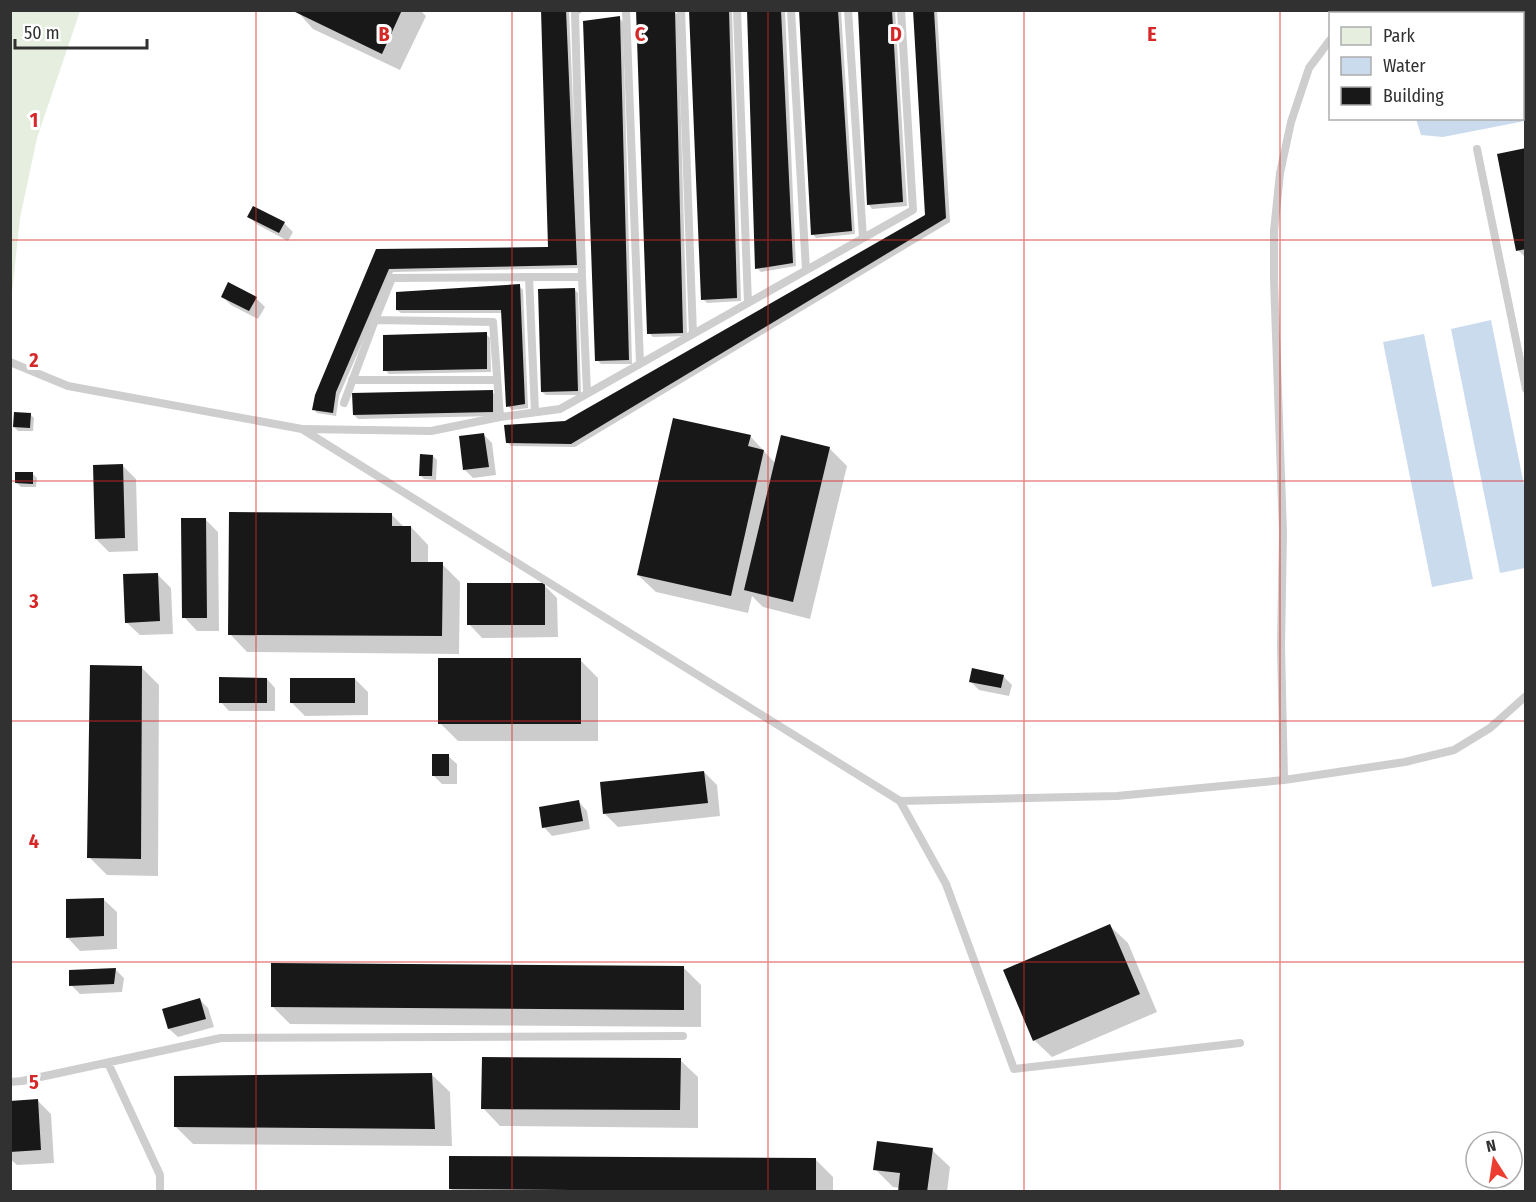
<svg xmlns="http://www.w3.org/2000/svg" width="1536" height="1202" font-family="'Fira Sans Condensed',sans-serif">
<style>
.green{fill:#e5eedf}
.water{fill:#cbdbee}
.shadow{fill:#0003}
.building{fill:#181818}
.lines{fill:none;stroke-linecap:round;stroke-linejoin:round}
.service{stroke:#cecece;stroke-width:8}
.grid{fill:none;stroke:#d62828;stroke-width:1.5;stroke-opacity:0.55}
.grid-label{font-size:20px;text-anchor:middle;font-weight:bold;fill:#d62828;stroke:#fff;stroke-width:6;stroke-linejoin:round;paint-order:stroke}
</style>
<rect width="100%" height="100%" fill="#fff"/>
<!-- green -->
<path class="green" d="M 11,10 L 80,11 L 37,138 L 20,218 L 11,303 Z"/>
<!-- water -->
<path class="water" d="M 1523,51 L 1525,51 L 1525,121 L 1443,137 L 1421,135 L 1416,119 L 1522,118 Z
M 1491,320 L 1525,490 L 1525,568 L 1500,573 L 1451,329 Z
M 1424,334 L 1473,579 L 1432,587 L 1383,342 Z"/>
<!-- shadow -->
<path class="shadow" d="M 296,10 L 420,10 L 426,16 L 400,70 L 313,29 Z
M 543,10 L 569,10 L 580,268 L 393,272 L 339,396 L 336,416 L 317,413 L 314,409 L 377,250 L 549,249 Z
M 691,10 L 732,10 L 741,301 L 707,303 L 703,299 Z
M 748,10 L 785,10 L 796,266 L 761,272 L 757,268 Z
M 801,10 L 841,10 L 855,234 L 816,238 L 813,234 Z
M 859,10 L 895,10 L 907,206 L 872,209 L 869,205 Z
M 914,10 L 937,10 L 950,222 L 575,447 L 511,446 L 507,442 L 565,423 L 926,215 Z
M 674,11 L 678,15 L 687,336 L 653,337 L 649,333 Z
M 619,18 L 623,22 L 632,364 L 601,364 L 597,360 Z
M 1526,150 L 1526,258 L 1518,250 Z
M 249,217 L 284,223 L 293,232 L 288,241 L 258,225 Z
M 519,286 L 523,290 L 528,408 L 512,410 L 508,406 L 503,313 L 401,313 L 397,310 Z
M 574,289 L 578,293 L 581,395 L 546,395 L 542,392 Z
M 222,296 L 256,298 L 265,307 L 258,319 L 231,305 Z
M 486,334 L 490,338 L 491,372 L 389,374 L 385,370 Z
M 492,392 L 496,395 L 496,416 L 358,419 L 354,415 Z
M 30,414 L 34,418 L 33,431 L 18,431 L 14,427 Z
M 484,435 L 492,443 L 496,475 L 473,478 L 464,469 Z
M 750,436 L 776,464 L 829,448 L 847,466 L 810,619 L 763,607 L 752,596 L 748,613 L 656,592 L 638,575 Z
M 433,456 L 437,460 L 436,480 L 424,479 L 420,475 Z
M 122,465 L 136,479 L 138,551 L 109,552 L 96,539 Z
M 33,474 L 37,478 L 36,487 L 21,487 L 17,483 Z
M 391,514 L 404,527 L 411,527 L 428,545 L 428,564 L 442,564 L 460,582 L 459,654 L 247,652 L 230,634 Z
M 205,519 L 218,532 L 219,631 L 197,631 L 184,617 Z
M 158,575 L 171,588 L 173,634 L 140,635 L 126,622 Z
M 544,585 L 557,598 L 558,637 L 482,638 L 469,624 Z
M 580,660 L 598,678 L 598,741 L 458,741 L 440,723 Z
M 141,667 L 159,685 L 158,876 L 107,875 L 89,857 Z
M 1003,676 L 1012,685 L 1009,696 L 979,690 L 971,682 Z
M 267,679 L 275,688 L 275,711 L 229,711 L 221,702 Z
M 355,679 L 368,692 L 368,715 L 305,716 L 292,703 Z
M 448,756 L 457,764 L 457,784 L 442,784 L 433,775 Z
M 704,772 L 717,785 L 720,816 L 618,827 L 605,814 Z
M 579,802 L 587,811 L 590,829 L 552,836 L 544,827 Z
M 103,899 L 117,912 L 117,949 L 80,951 L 67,937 Z
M 1110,926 L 1128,943 L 1157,1012 L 1052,1057 L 1034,1040 Z
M 683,967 L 701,985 L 701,1027 L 290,1024 L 273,1007 Z
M 115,969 L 124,978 L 122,992 L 80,994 L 71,985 Z
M 200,1000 L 208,1008 L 214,1027 L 178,1037 L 169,1029 Z
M 680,1060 L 698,1077 L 698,1128 L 500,1126 L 483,1108 Z
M 432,1075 L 450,1092 L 452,1146 L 193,1144 L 175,1126 Z
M 38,1101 L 51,1114 L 54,1163 L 17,1165 L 10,1159 L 10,1102 Z
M 932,1150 L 950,1167 L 947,1192 L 900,1192 L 900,1188 L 893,1187 L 875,1169 Z
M 816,1160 L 833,1177 L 833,1192 L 454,1192 L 451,1189 Z"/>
<!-- building -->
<path class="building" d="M 291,10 L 402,10 L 382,54 Z
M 541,10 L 566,10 L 577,265 L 389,269 L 336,392 L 333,413 L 312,410 L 315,395 L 376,249 L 548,247 Z
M 636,10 L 675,10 L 683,333 L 647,334 Z
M 689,10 L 729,10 L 737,298 L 701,300 Z
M 747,10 L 781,10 L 793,263 L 755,269 Z
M 799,10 L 838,10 L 852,231 L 811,235 Z
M 858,10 L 892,10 L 903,202 L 867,205 Z
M 913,10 L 934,10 L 946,218 L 571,444 L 506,443 L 504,425 L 565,421 L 925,215 Z
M 620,16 L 629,360 L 595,361 L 583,21 Z
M 1526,148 L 1526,249 L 1516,251 L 1497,154 Z
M 253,206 L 285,222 L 279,233 L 247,217 Z
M 228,282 L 257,297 L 249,311 L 221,297 Z
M 520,284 L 525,404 L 506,407 L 501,310 L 396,310 L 396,292 Z
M 575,288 L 578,391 L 541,392 L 538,289 Z
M 487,332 L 487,369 L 383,371 L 383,335 Z
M 493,390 L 493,412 L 353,415 L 352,393 Z
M 14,412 L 31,413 L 30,428 L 13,427 Z
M 673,418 L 751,435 L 748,446 L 764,450 L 731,596 L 637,575 Z
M 484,433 L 489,467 L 463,470 L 459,436 Z
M 781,435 L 830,447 L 793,602 L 744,590 Z
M 420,454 L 433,455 L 432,476 L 419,476 Z
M 123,464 L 125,538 L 95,539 L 93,465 Z
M 15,472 L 33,472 L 33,484 L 15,483 Z
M 229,512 L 392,513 L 392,526 L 411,526 L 411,562 L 443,562 L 442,636 L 228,635 Z
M 181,518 L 206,518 L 207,618 L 182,618 Z
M 158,573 L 160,621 L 125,623 L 123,574 Z
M 467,583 L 545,583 L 545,625 L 467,625 Z
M 438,658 L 581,658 L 581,724 L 438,724 Z
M 90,665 L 142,666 L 141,859 L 87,858 Z
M 972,668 L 1004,675 L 1001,688 L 969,682 Z
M 219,677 L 267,678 L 267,703 L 219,703 Z
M 290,678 L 355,678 L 355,703 L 290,703 Z
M 432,754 L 449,754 L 449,776 L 432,776 Z
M 704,771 L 708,803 L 603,814 L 600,782 Z
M 579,800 L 583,821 L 542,828 L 539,807 Z
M 104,898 L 104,936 L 66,938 L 66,899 Z
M 1110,924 L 1140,994 L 1033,1041 L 1003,970 Z
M 271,963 L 684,966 L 684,1010 L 271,1007 Z
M 116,968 L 114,984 L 69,986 L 69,970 Z
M 200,998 L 206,1019 L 168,1029 L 162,1009 Z
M 482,1057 L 681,1058 L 680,1110 L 481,1109 Z
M 432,1073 L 435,1129 L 174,1127 L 174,1076 Z
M 38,1099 L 41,1150 L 10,1152 L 10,1101 Z
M 877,1141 L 933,1148 L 927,1192 L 898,1192 L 900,1173 L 873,1170 Z
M 449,1156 L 816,1158 L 816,1192 L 449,1189 Z"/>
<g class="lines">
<!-- service -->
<path class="service" d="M 578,10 L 575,11 L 582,277
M 626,10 L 640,363
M 681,10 L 693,334
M 737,10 L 748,303
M 791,10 L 806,270
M 848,10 L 863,238
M 1357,14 L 1361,10
M 1477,149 L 1526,389
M 529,277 L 582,277 L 587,393
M 10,362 L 68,386 L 302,429 L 900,801 L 1117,796 L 1284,780 L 1405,762 L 1454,750 L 1490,728 L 1526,696
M 352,380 L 497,380
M 344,403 L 375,320
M 500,417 L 493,322 L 375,320 L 392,278 L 529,277 L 535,412
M 303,429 L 431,431 L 500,417 L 560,409 L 913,210 L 901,10
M 1284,780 L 1281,646 L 1283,532 L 1274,279 L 1274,231 L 1280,173 L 1291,122 L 1309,68 L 1330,40
M 900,801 L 946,884 L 1014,1069 L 1240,1043
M 108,1063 L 160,1175 L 160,1192
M 10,1082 L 22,1081 L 221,1038 L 683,1036"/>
</g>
<!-- grid -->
<path class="grid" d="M 256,10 L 256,1192M 512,10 L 512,1192M 768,10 L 768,1192M 1024,10 L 1024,1192M 1280,10 L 1280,1192M 10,240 L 1526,240M 10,481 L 1526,481M 10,721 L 1526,721M 10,962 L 1526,962"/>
<g class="grid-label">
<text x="384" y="41">B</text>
<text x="640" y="41">C</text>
<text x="896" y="41">D</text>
<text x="1152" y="41">E</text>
<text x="34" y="127">1</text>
<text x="34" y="367">2</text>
<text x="34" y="608">3</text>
<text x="34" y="848">4</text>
<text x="34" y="1089">5</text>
</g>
<!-- border -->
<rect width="1536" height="1202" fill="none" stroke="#313131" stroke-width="24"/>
<!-- legend -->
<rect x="1329" y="12" width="195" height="108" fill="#ffffff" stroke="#adadad" stroke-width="1.5"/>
<rect x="1341" y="27" width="30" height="18" fill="#e5eedf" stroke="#adadad" stroke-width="1.5"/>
<text x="1383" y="42" font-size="18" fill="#313131">Park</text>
<rect x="1341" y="57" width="30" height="18" fill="#cbdbee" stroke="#adadad" stroke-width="1.5"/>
<text x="1383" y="72" font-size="18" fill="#313131">Water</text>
<rect x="1341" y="87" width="30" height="18" fill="#181818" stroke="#adadad" stroke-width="1.5"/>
<text x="1383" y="102" font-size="18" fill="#313131">Building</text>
<!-- north arrow -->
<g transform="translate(1494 1160) rotate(348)"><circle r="28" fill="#ffffff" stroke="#adadad" stroke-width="1.5"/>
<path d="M0-4.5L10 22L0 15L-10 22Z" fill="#eb3e30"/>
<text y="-9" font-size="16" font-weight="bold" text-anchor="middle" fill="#313131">N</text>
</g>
<!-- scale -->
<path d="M15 39v9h132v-9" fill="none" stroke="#313131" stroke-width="3"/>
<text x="24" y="39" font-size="18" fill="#313131" stroke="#ffffff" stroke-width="4.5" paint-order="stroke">50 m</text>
</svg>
